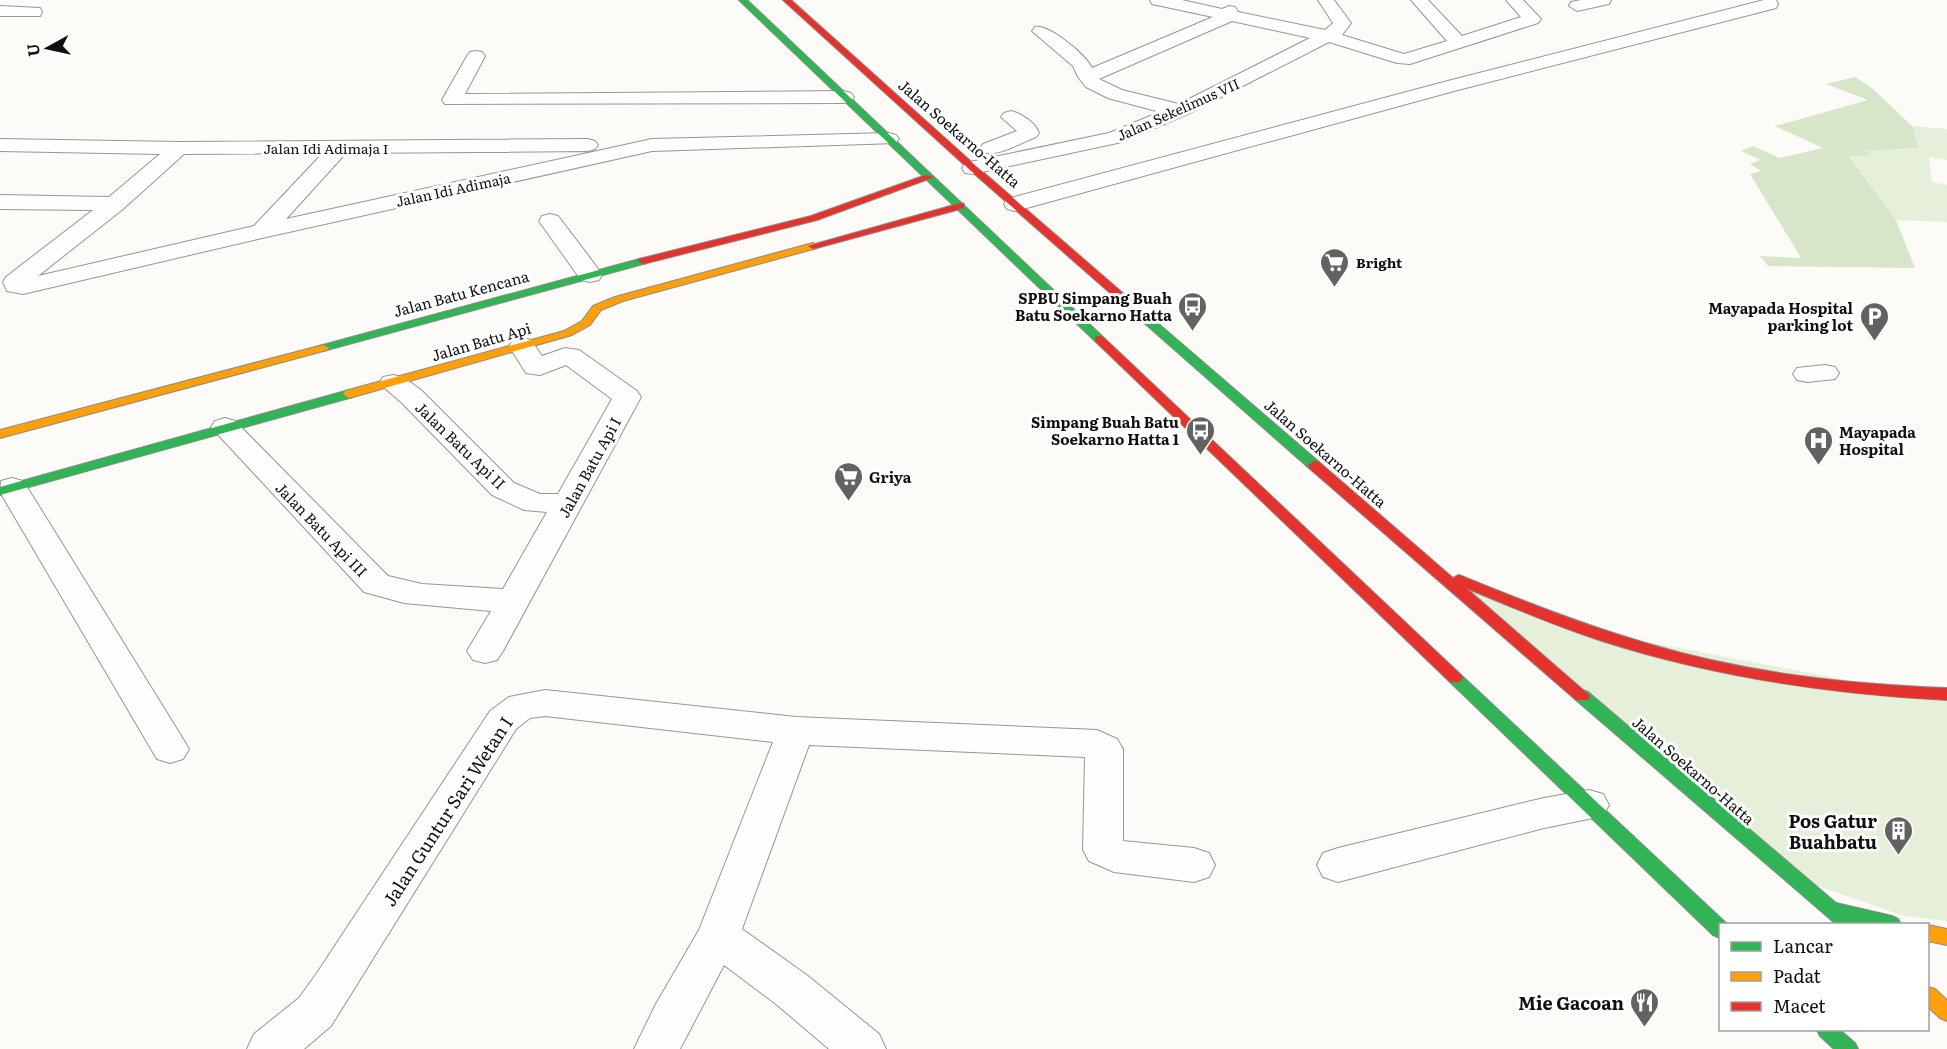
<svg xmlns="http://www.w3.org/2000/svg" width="1947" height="1049" font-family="Literata,serif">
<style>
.green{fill:#e6efd9}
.forest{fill:#d7e6c8}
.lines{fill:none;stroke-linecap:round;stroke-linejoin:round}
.street-casing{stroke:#969694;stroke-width:2}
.fast-casing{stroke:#8d8c8b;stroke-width:2}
.slow-casing{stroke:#8d8c8b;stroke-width:2}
.jam-casing{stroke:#8d8c8b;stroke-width:2}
.street{fill:#fffefe;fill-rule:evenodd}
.fast{fill:#30b455;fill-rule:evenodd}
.slow{fill:#ff9f0a;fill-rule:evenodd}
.jam{fill:#e5322d;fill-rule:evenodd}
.labels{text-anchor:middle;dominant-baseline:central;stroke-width:6;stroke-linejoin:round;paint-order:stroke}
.far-street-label{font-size:14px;fill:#101010;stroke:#fff}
.far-poi-label{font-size:14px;font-weight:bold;fill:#101010;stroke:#fff;text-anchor:start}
.street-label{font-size:15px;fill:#101010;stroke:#fff}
.poi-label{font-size:15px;font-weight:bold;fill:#101010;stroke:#fff;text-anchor:end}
.near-street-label{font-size:18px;fill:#101010;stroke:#fff}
.near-poi-label{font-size:18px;font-weight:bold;fill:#101010;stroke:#fff;text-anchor:end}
</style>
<rect width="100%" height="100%" fill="#fcfbf7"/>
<!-- green -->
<path class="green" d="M 1912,126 L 1947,129 L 1947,160 L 1929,157 L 1932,182 L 1947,185 L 1947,222 L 1896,220 L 1849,155 L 1869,155 L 1865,151 L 1919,148 Z
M 1453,581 L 1564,626 L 1947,699 L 1947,921 L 1904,916 L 1806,882 Z"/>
<!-- forest -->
<path class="forest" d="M 1855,77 L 1872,88 L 1912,126 L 1919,148 L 1866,151 L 1870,155 L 1849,156 L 1896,220 L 1915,268 L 1768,266 L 1760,256 L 1801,258 L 1750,174 L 1761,171 L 1750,164 L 1761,160 L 1741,151 L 1753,146 L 1780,158 L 1823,148 L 1775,126 L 1868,100 L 1826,84 Z"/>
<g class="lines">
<defs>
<path id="street" d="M 1150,0 L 1182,0 L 1222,9 L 1229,6 L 1235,7 L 1238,12 L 1325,30 L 1333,23 L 1318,0 L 1334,0 L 1351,23 L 1342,35 L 1404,54 L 1447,41 L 1411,0 L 1428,0 L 1462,36 L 1521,17 L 1506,0 L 1523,0 L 1541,19 L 1538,23 L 1410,64 L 1397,63 L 1329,42 L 1188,114 L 1122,142 L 973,174 L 965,173 L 962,168 L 965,163 L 1109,133 L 1160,112 L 1108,98 L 1086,87 L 1078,77 L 1073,66 L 1032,31 L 1035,27 C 1049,24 1086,55 1092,68 L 1213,17 L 1152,4 ZM 1232,21 L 1310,38 L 1179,104 L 1122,90 L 1099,79 Z
M 1581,0 L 1611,0 L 1609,4 L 1577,11 L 1569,6 L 1571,2 Z
M 1764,0 L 1776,0 L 1778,4 L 1776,8 L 1454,91 L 1023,209 L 1015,211 L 1007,209 L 1004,204 L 1007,199 L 1440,83 Z
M 0,6 L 40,8 L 42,12 L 40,16 L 0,16 Z
M 476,51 L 482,52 L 485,56 L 465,94 L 844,91 L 851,93 L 854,97 L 851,101 L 844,103 L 445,104 L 442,100 L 467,56 L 470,52 Z
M 1011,111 C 1022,114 1035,122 1039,133 L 1036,137 C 1020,143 999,157 983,152 L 980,148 L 983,144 L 1017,131 L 1001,117 L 1004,113 Z
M 889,133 L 896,135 L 899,139 L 896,143 L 652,151 L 262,238 L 23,294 L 7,291 L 3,282 L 6,277 L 93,210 L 0,209 L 0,195 L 109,197 L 160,154 L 0,151 L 0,139 L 179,142 L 588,139 L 595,141 L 598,145 L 595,149 L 588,151 L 346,153 L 286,219 L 652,139 ZM 323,153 L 254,226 L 38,276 L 123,209 L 184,154 Z
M 550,214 L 558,216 L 599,270 L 602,275 L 599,280 L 590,282 L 581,280 L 539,221 L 542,216 Z
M 522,338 L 531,340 L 542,356 L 565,348 L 579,350 L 637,391 L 641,397 L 503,651 L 497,660 L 485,663 L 473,660 L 467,651 L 491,611 L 404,603 L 364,592 L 211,427 L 215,421 L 225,418 L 235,421 L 388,576 L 422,584 L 503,589 L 547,512 L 524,510 L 492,495 L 401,402 L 379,383 L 383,377 L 393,375 L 403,377 L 421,390 L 514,483 L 540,494 L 558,494 L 612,399 L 566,365 L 540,375 L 526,373 L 509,346 L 513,340 Z
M 1825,365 L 1835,367 L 1839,373 L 1835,379 L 1807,382 L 1797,380 L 1793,374 L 1797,368 Z
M 12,478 L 23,481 L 27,487 L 183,739 L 189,749 L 183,759 L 170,763 L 157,759 L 0,492 L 1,481 Z
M 545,690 L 796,717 L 1097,730 L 1117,739 L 1123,749 L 1123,841 L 1194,848 L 1209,853 L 1215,865 L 1209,877 L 1194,882 L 1114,872 L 1089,861 L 1083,850 L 1085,757 L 809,745 L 742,929 L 808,976 L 879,1034 L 886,1049 L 829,1049 L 776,1004 L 724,965 L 680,1049 L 634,1049 L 656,1004 L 699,930 L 773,742 L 545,716 L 530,718 L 516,729 L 331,1026 L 304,1049 L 247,1049 L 254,1034 L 299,998 L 317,973 L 490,711 L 509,697 Z
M 1589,790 L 1603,794 L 1609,805 L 1603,816 L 1544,828 L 1338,882 L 1323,877 L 1317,865 L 1323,853 L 1338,848 L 1544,798 Z"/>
<path id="fast" d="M 739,0 L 747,0 L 1103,337 L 1103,341 L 1095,341 Z
M 643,258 L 647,259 L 647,263 L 327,350 L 323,351 L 317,348 L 319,346 Z
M 1121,294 L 1125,295 L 1319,462 L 1320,465 L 1319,468 L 1309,468 L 1117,299 L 1116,297 Z
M 349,390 L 353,391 L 355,394 L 353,397 L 0,495 L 0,487 Z
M 1455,673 L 1460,674 L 1727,924 L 1720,924 L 1720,938 L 1713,935 L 1450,682 L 1447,678 L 1450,674 Z
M 1582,690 L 1588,692 L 1836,903 L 1892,916 L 1898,919 L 1901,924 L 1836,924 L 1576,700 L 1574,696 L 1576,692 Z
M 1817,1030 L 1840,1030 L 1855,1043 L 1858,1049 L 1834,1049 L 1820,1036 Z"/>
<path id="slow" d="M 813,243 L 818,246 L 817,248 L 623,301 L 601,310 L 590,325 L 572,335 L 353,397 L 349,398 L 343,394 L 345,391 L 564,331 L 582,321 L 593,306 L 615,297 Z
M 323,345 L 329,348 L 327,350 L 0,438 L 0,430 Z
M 1928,925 L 1947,929 L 1947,945 L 1928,941 Z
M 1928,987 L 1935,989 L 1947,1000 L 1947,1021 L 1940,1018 L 1928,1007 Z"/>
<path id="jam" d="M 783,0 L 791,0 L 976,166 L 1125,295 L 1125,299 L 1117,299 L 970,170 Z
M 926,175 L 934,177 L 817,220 L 643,264 L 638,261 L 639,259 L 811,216 Z
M 961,203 L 964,204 L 964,208 L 813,249 L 808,246 Z
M 1099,336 L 1103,337 L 1460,674 L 1463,678 L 1460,682 L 1450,682 L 1095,341 L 1095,337 Z
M 1314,461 L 1319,462 L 1453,578 L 1459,575 L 1464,577 C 1525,602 1586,626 1649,644 C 1746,673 1846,684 1947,688 L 1947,700 C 1829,694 1715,677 1602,641 C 1556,626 1511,607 1466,588 L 1590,696 L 1588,700 L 1576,700 L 1309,468 L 1308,465 Z"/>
</defs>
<!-- street casing -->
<use href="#street" class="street-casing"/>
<!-- fast casing -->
<use href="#fast" class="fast-casing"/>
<!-- slow casing -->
<use href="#slow" class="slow-casing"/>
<!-- jam casing -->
<use href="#jam" class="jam-casing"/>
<!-- street -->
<use href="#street" class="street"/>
<!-- fast -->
<use href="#fast" class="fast"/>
<!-- slow -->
<use href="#slow" class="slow"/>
<!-- jam -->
<use href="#jam" class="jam"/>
</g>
<!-- icons -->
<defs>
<symbol id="supermarket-pin" viewBox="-11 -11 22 30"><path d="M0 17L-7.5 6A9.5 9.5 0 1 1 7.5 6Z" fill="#636261" stroke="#fff"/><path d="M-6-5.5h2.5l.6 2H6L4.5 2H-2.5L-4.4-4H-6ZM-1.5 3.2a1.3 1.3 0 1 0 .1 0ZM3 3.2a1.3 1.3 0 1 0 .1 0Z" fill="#fff"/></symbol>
<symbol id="bus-pin" viewBox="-11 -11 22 30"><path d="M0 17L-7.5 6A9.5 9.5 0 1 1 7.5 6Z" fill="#636261" stroke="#fff"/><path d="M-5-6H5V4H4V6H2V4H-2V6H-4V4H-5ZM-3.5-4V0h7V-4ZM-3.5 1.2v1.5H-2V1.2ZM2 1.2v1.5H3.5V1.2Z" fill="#fff"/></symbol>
<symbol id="parking-pin" viewBox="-11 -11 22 30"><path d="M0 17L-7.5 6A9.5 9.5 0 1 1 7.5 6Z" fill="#636261" stroke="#fff"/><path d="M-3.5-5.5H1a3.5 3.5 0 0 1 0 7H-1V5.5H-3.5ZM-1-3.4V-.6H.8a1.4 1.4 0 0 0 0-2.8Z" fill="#fff"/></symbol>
<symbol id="hospital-pin" viewBox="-11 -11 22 30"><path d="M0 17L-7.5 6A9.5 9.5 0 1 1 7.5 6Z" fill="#636261" stroke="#fff"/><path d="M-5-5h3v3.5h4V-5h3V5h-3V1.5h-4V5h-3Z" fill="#fff"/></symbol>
<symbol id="building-pin" viewBox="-11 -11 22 30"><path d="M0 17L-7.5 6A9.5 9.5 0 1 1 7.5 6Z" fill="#636261" stroke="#fff"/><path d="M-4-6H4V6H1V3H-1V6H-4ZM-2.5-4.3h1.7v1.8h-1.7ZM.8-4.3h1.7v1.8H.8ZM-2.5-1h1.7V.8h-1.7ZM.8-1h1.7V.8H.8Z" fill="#fff"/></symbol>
<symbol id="restaurant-pin" viewBox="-11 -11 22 30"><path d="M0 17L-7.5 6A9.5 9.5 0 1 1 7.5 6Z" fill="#636261" stroke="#fff"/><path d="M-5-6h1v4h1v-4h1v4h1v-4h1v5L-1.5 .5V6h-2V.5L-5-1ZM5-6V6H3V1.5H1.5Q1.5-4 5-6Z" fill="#fff"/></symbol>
</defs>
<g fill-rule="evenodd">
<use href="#supermarket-pin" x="1318" y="246" width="33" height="45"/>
<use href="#bus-pin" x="1176" y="290" width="33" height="45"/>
<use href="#parking-pin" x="1858" y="300" width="33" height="45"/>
<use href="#bus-pin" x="1184" y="414" width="33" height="45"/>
<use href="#hospital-pin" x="1802" y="424" width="33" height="45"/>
<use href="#supermarket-pin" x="832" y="460" width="33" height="45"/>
<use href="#building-pin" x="1882" y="814" width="33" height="45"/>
<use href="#restaurant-pin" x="1628" y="986" width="33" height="45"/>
</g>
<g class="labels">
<!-- far-street labels -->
<g class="far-street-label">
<text transform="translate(1178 109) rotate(-24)">Jalan Sekelimus VII</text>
<text x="326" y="148">Jalan Idi Adimaja I</text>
<text transform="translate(453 189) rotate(-12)">Jalan Idi Adimaja</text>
</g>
<!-- far-poi labels -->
<g class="far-poi-label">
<text x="1356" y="262">Bright</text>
</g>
<!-- street labels -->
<g class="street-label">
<text transform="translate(960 133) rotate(41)">Jalan Soekarno-Hatta</text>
<text transform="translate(461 293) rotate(-15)">Jalan Batu Kencana</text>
<text transform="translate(481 341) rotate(-16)">Jalan Batu Api</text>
<text transform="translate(461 445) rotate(44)">Jalan Batu Api II</text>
<text transform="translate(1326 453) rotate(41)">Jalan Soekarno-Hatta</text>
<text transform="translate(589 467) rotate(-61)">Jalan Batu Api I</text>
<text transform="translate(322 529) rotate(46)">Jalan Batu Api III</text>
<text transform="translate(1694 770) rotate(41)">Jalan Soekarno-Hatta</text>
</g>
<!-- poi labels -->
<g class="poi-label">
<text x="1172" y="297">SPBU Simpang Buah<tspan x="1172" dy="17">Batu Soekarno Hatta</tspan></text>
<text x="1853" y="307">Mayapada Hospital<tspan x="1853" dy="17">parking lot</tspan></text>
<text x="1179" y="421">Simpang Buah Batu<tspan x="1179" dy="17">Soekarno Hatta 1</tspan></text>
<text x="1839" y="431" text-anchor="start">Mayapada<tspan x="1839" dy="17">Hospital</tspan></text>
<text x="869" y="476" text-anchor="start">Griya</text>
</g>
<!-- near-street labels -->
<g class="near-street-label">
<text transform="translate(447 811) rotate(-57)">Jalan Guntur Sari Wetan I</text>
</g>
<!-- near-poi labels -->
<g class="near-poi-label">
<text x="1877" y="820">Pos Gatur<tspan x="1877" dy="21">Buahbatu</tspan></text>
<text x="1624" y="1002">Mie Gacoan</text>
</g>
</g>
<!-- legend -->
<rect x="1719" y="923" width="210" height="108" fill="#ffffff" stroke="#9f9f9f" stroke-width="1.5"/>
<rect x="1731" y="942" width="30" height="9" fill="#30b455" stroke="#9f9f9f" stroke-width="1.5"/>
<text x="1773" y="953" font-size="18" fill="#101010">Lancar</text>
<rect x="1731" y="972" width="30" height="9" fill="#ff9f0a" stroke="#9f9f9f" stroke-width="1.5"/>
<text x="1773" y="983" font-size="18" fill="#101010">Padat</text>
<rect x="1731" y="1002" width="30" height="9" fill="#e5322d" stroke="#9f9f9f" stroke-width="1.5"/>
<text x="1773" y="1013" font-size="18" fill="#101010">Macet</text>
<!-- north arrow -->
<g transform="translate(48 48) rotate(262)" stroke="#ffffff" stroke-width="4.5" paint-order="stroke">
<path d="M0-4.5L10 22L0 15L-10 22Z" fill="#101010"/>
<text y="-9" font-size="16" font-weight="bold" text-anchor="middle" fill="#101010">U</text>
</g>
</svg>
